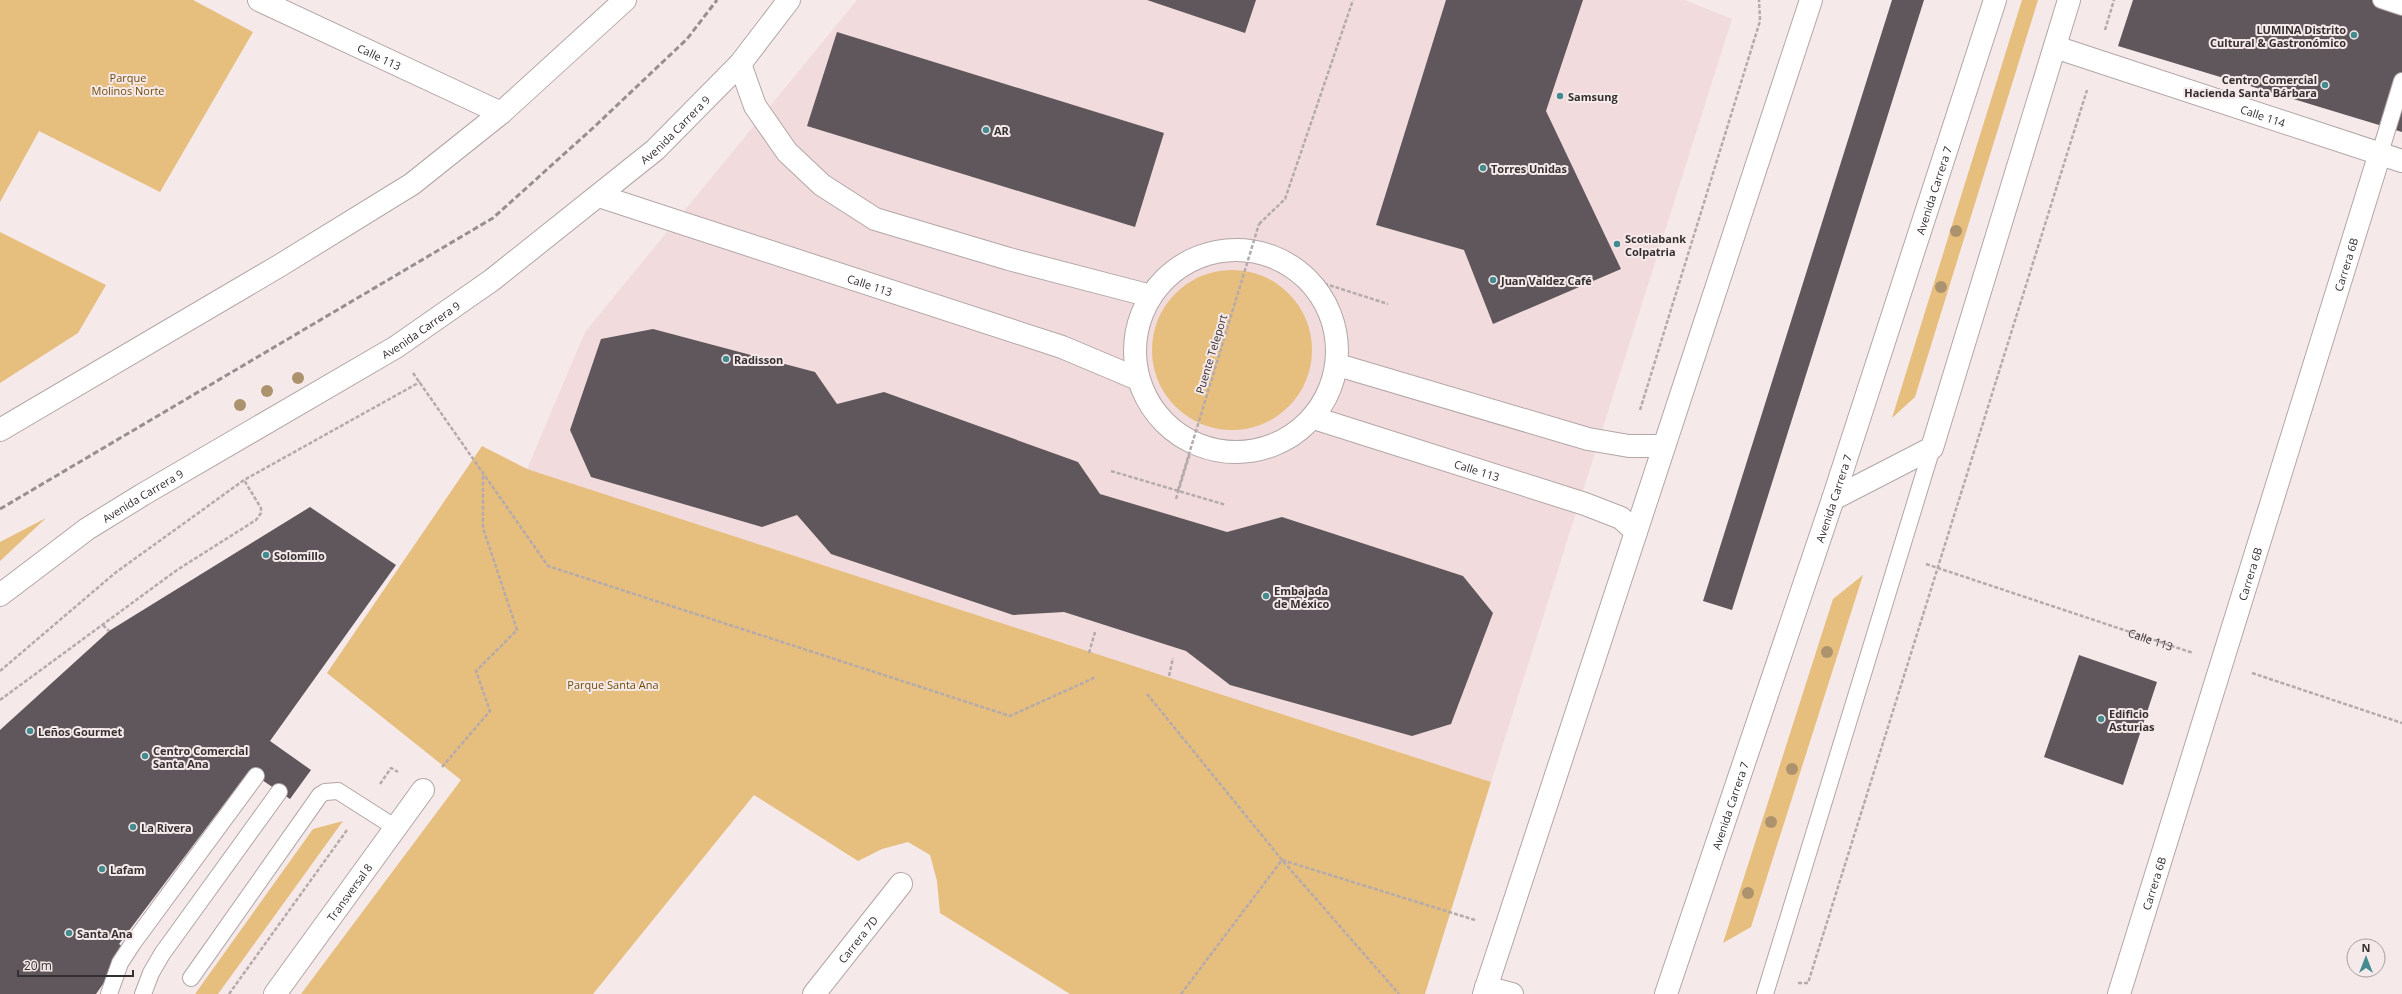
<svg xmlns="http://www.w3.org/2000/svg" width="2402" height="994" font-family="'Open Sans',sans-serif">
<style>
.built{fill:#f1dbdd}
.green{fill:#e6be7e}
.building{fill:#5f575c}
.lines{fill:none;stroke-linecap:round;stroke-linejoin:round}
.lane-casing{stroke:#b2a6a7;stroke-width:18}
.street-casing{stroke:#b2a6a7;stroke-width:24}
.primary-casing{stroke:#b2a6a7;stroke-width:24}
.path{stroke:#b5abac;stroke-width:2.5;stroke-dasharray:4 2;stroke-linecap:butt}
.lane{stroke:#fff;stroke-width:16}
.street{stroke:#fff;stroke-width:22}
.primary{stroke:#fff;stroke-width:22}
.rail{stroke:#988f90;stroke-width:3;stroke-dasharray:6 3;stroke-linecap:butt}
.path-bridge{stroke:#b5abac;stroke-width:2.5;stroke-dasharray:4 2;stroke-linecap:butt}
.tree{fill:#ac936d}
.poi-dot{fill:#438b8f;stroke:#f6e9ea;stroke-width:1.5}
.labels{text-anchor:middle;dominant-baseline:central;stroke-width:4;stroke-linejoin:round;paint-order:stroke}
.poi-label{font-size:11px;font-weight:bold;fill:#342f30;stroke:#f6e9ea;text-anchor:start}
.street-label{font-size:11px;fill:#342f30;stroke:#f6e9ea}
.park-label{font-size:11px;fill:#6f4d07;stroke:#f6e9ea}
</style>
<rect width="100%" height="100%" fill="#f6e9ea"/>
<!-- built -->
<path class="built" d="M 857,0 L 1685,0 L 1732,19 L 1491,782 L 527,469 L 585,332 Z"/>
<!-- green -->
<path class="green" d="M 0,0 L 193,0 L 253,32 L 160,192 L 39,131 L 0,202 Z
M 2022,0 L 2038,0 L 1915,397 L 1892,418 Z
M 0,232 L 106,285 L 78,333 L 0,383 Z
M1152 350a80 80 0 1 1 160 0a80 80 0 1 1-160 0Z
M 482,446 L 527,469 L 1491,782 L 1425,994 L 1070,994 L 940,913 L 937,881 L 930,855 L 908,842 L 882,849 L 858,861 L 754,795 L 593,994 L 301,994 L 461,780 L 327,673 Z
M 46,518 L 0,561 L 0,542 Z
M 1863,575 L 1751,927 L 1723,943 L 1833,599 Z
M 343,821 L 218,994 L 195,994 L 313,829 Z"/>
<!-- building -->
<path class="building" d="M 1147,0 L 1256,0 L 1245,33 Z
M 1446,0 L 1583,0 L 1546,111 L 1621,269 L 1493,324 L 1464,250 L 1376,225 Z
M 1892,0 L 1924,0 L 1732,610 L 1703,601 Z
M 2133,0 L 2402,0 L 2402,132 L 2118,46 Z
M 837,32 L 1164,133 L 1135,227 L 807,126 Z
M 653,329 L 815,372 L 837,404 L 884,392 L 1078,462 L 1100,494 L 1227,532 L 1282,517 L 1463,576 L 1493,613 L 1451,724 L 1412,736 L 1230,685 L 1186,651 L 1064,612 L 1013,615 L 831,554 L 797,515 L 762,527 L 591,477 L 570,430 L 601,339 Z
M 310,507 L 396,565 L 270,741 L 311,770 L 290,799 L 249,771 L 119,944 L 127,950 L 96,994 L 0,994 L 0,730 L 109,631 Z
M 2079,655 L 2157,682 L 2123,785 L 2044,757 Z"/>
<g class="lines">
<defs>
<path id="lane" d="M 2381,0 L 2402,7
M 2380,153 L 2402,81
M 191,978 L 320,795 L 325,792 L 338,791 L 396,828
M 109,994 L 120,963 L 133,943 L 256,776
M 143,994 L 151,973 L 162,954 L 279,792
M 1765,994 L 1932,448"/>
<g id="street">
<path id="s2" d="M 259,0 L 501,113"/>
<path id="s3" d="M 2055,47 L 2402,161"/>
<path d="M 740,64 L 755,106 L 787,152 L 822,185 L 875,219 L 1009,259 L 1151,296"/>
<path id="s4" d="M 599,196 L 1062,347 L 1138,379"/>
<circle cx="1236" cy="351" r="101"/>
<path d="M 1338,365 L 1588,439 L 1629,446 L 1664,446"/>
<path id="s5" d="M 1314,418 L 1585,504 L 1621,518 L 1636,532"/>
<path d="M 1833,499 L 1932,448 L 2069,0"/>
<path d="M 1486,987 L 1512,994"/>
<path id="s6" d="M 275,994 L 423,790"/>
<path id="s7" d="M 814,994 L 901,884"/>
<path id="s8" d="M 2119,994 L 2380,153"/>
</g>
<g id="primary">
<path d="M 0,430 L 279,266 L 412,184 L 501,113 L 625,0"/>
<path id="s9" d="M 0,595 L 87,529 L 142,495 L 396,347 L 492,280 L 655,150 L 740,64 L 789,0"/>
<path d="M 1484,994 L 1811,0"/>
<path id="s10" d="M 1666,994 L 1833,499 L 1995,0"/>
</g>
</defs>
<!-- lane casing -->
<use href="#lane" class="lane-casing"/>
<!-- street casing -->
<use href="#street" class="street-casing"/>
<!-- primary casing -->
<use href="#primary" class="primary-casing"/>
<!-- path -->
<g class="path">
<path d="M 2105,30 L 2114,0"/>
<path d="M 1259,224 L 1285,199 L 1353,0"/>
<path d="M 1307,278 L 1388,304"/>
<path d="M 413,373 L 548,566 L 1010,716 L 1096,677"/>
<path d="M 1640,410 L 1760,21 L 1759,0"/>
<path d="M 1176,499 L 1193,443"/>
<path id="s1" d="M 1926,564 L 2193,653"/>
<path d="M 103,625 L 109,631"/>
<path d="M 1089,653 L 1095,632"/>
<path d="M 0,671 L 115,573 L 244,480 L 420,382"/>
<path d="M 2252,673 L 2402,723"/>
<path d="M 1169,676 L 1173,658"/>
<path d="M 1147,694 L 1282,860 L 1399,994"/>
<path d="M 0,700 L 177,570 L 256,520 L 261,513 L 261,508 L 244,480"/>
<path d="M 442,767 L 490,711 L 476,671 L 517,630 L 483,528 L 483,472"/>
<path d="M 380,784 L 391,768 L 398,772"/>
<path d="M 1798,983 L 1808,983 L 2087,90"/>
<path d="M 229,994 L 347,830"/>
<path d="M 1181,994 L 1282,860 L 1475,920"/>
</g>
<!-- lane -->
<use href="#lane" class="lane"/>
<!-- street -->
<use href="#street" class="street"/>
<!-- primary -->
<use href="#primary" class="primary"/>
<!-- rail -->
<path class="rail" d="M 0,509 L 493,218 L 593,128 L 687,39 L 717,0"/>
<!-- path-bridge -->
<path class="path-bridge" d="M 1111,471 L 1226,505
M 1178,490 L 1259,224"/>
</g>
<!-- trees -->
<g class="tree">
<circle cx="1956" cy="231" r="6"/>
<circle cx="1941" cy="287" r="6"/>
<circle cx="298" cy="378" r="6"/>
<circle cx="267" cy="391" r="6"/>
<circle cx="240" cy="405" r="6"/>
<circle cx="1827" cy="652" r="6"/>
<circle cx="1792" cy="769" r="6"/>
<circle cx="1771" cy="822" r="6"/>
<circle cx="1748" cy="893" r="6"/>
</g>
<!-- markers -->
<g class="poi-dot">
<circle cx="2354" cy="35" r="4"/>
<circle cx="2325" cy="85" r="4"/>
<circle cx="1560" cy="96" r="4"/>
<circle cx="986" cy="130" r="4"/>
<circle cx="1483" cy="168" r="4"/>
<circle cx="1617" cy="244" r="4"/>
<circle cx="1493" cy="280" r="4"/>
<circle cx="726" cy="359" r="4"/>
<circle cx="266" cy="555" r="4"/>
<circle cx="1266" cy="596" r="4"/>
<circle cx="2101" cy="719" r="4"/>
<circle cx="30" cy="731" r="4"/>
<circle cx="145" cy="756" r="4"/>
<circle cx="133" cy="827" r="4"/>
<circle cx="102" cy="869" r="4"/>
<circle cx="69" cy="933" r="4"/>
</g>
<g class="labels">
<!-- poi labels -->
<g class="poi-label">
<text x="2346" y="29" text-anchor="end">LUMINA Distrito<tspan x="2346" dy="13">Cultural &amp; Gastronómico</tspan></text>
<text x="2317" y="79" text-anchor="end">Centro Comercial<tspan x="2317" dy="13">Hacienda Santa Bárbara</tspan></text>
<text x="1568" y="96">Samsung</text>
<text x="994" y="130">AR</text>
<text x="1491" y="168">Torres Unidas</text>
<text x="1625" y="238">Scotiabank<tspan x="1625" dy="13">Colpatria</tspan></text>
<text x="1501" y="280">Juan Valdez Café</text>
<text x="734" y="359">Radisson</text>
<text x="274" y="555">Solomillo</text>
<text x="1274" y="590">Embajada<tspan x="1274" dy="13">de México</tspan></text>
<text x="2109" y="713">Edificio<tspan x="2109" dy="13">Asturias</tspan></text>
<text x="38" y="731">Leños Gourmet</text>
<text x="153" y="750">Centro Comercial<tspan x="153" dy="13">Santa Ana</tspan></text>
<text x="141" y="827">La Rivera</text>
<text x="110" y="869">Lafam</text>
<text x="77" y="933">Santa Ana</text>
</g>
<!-- street labels -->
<g class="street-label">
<text stroke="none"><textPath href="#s2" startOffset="133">Calle 113</textPath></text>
<text stroke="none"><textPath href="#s3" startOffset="219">Calle 114</textPath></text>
<text stroke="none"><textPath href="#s9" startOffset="822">Avenida Carrera 9</textPath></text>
<text stroke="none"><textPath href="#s10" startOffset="847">Avenida Carrera 7</textPath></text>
<text stroke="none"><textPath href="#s8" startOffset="764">Carrera 6B</textPath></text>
<text stroke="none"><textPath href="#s4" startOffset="285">Calle 113</textPath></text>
<text stroke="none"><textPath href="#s9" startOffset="498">Avenida Carrera 9</textPath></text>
<text transform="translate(1211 354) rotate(-73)">Puente Teleport</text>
<text stroke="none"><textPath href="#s5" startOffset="171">Calle 113</textPath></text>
<text stroke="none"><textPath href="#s9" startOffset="174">Avenida Carrera 9</textPath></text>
<text stroke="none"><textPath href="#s10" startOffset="523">Avenida Carrera 7</textPath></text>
<text stroke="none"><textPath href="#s8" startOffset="440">Carrera 6B</textPath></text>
<text stroke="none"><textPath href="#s1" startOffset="237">Calle 113</textPath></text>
<text stroke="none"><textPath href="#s10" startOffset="199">Avenida Carrera 7</textPath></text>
<text stroke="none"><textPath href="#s8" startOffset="116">Carrera 6B</textPath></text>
<text stroke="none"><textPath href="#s6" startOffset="126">Transversal 8</textPath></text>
<text stroke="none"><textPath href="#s7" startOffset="70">Carrera 7D</textPath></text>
</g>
<!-- park labels -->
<g class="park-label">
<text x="128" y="77">Parque<tspan x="128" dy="13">Molinos Norte</tspan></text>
<text x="613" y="684">Parque Santa Ana</text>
</g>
</g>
<!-- north arrow -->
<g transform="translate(2366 958)"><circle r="19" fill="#f6e9ea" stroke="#a89fa0"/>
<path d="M0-3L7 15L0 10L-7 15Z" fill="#438b8f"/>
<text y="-6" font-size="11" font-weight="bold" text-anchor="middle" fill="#342f30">N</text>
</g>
<!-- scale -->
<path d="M18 970v6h115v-6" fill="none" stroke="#342f30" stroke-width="2"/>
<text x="24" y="970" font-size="12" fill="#342f30" stroke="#f6e9ea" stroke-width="3" paint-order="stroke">20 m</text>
</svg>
